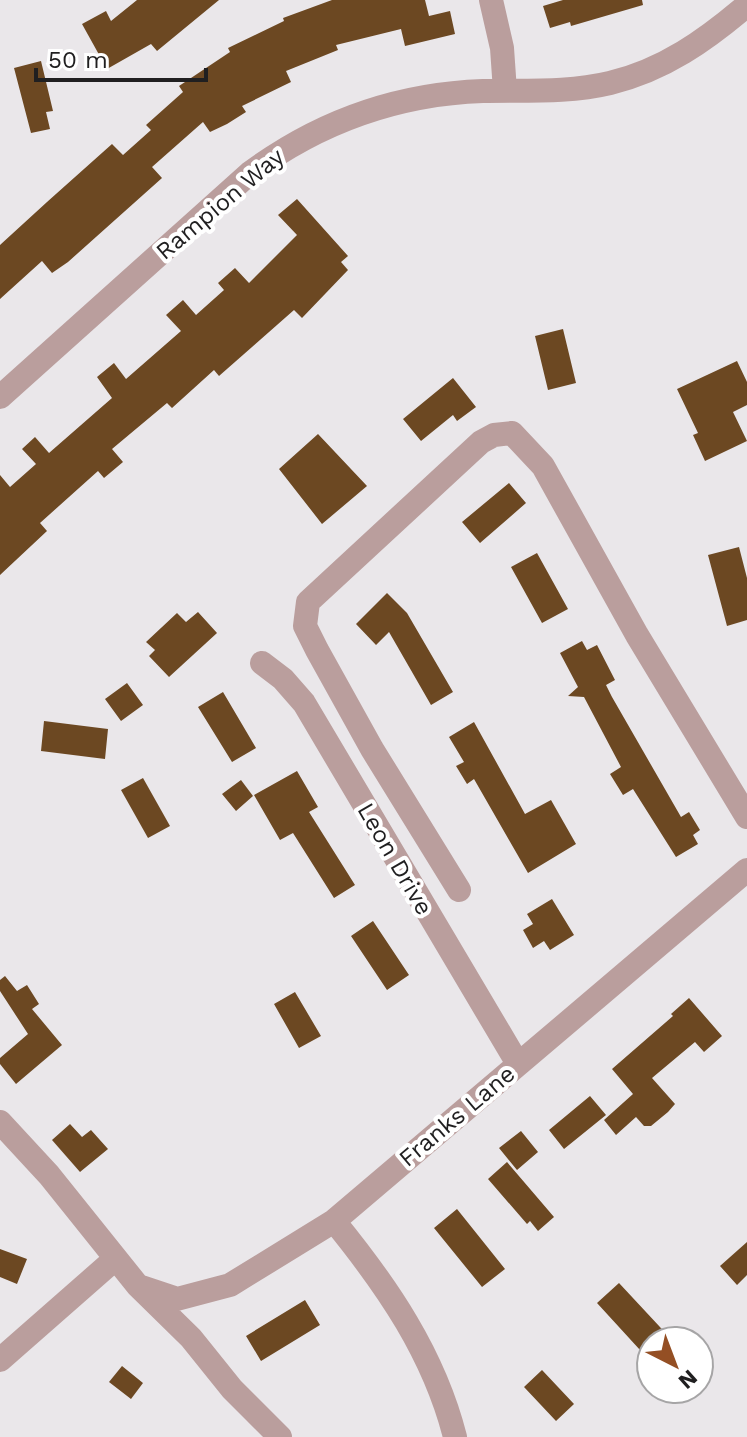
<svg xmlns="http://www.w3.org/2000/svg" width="747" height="1437" font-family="'Work Sans',sans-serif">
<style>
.building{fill:#6c4822}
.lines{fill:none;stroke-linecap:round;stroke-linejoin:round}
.minor{stroke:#ba9e9d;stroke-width:24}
.labels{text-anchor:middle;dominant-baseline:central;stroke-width:8;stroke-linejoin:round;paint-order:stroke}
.street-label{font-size:24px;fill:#201f20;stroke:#fff}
</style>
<rect width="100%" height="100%" fill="#eae7ea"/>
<!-- building -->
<path class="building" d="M 137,0 L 219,0 L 157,51 L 151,44 L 107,69 L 82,24 L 106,11 L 111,21 Z
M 332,0 L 425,0 L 429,16 L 450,11 L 455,34 L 405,46 L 401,29 L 336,45 L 338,50 L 286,71 L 291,82 L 242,106 L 246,112 L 227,124 L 210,132 L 203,122 L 152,167 L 162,178 L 68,262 L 52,273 L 42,261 L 0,299 L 0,245 L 47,202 L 112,144 L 123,155 L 151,130 L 146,125 L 183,92 L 179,86 L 230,52 L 228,48 L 284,21 L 283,18 Z
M 563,0 L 642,0 L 643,5 L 571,26 L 570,22 L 550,28 L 543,6 Z
M 41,61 L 53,111 L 46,112 L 50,129 L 31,133 L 14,68 Z
M 297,199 L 348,256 L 341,262 L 348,270 L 302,318 L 294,310 L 219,376 L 214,370 L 172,408 L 167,403 L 112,449 L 123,462 L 104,478 L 98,471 L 40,523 L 47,531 L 0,575 L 0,475 L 10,487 L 36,464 L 22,449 L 35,437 L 49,453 L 112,398 L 97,377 L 114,363 L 126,379 L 181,331 L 166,315 L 183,300 L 196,315 L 224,290 L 218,283 L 235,268 L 249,283 L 297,235 L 278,215 Z
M 563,329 L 576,383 L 548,390 L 535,336 Z
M 737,361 L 747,382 L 747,405 L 733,412 L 747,441 L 705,461 L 693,435 L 698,433 L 677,389 Z
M 453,378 L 476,407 L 457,421 L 453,415 L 421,441 L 403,419 Z
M 318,434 L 367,486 L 322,524 L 279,469 Z
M 509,483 L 526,503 L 480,543 L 462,522 Z
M 739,547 L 747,578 L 747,620 L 727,626 L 708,555 Z
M 537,553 L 568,609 L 542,623 L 511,567 Z
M 387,593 L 407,613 L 453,692 L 431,705 L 389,632 L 376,645 L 356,624 Z
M 198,612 L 217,633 L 169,677 L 149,656 L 155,650 L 146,642 L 177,613 L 186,622 Z
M 582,641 L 587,650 L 597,645 L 615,680 L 606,685 L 612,697 L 681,817 L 689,812 L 700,830 L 693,835 L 698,844 L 676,857 L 633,789 L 623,795 L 610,774 L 621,767 L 584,697 L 568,696 L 578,687 L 560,653 Z
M 127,683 L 143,705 L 121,721 L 105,699 Z
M 223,692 L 256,748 L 232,762 L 198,707 Z
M 44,721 L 108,729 L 105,759 L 41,751 Z
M 474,722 L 525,814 L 551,800 L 576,844 L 528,873 L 474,779 L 467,784 L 456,766 L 464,762 L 449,737 Z
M 297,771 L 318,807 L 309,812 L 355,885 L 334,898 L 293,833 L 280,840 L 254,795 Z
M 143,778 L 170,826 L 148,838 L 121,790 Z
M 241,780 L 253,796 L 236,811 L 222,794 Z
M 552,899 L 574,935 L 550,950 L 544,941 L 533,948 L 523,930 L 533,924 L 527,914 Z
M 373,921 L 409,975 L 387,990 L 351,936 Z
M 5,976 L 17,991 L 27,985 L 39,1004 L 32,1009 L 62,1045 L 16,1084 L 0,1064 L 0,1058 L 28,1034 L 0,991 L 0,980 Z
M 295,992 L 321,1036 L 299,1048 L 274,1004 Z
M 689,998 L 722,1036 L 704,1052 L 695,1042 L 652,1078 L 675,1104 L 668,1112 L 651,1126 L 644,1126 L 636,1117 L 616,1135 L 604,1120 L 633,1094 L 612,1069 L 673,1016 L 671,1014 Z
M 590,1096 L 606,1115 L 564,1149 L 549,1130 Z
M 70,1124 L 82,1137 L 91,1130 L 108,1149 L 80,1172 L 52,1140 Z
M 521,1131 L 538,1152 L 517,1170 L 499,1148 Z
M 507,1162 L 554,1217 L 538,1231 L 530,1221 L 527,1224 L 488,1179 Z
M 457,1209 L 505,1269 L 482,1287 L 434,1228 Z
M 747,1242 L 747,1275 L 737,1285 L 720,1266 Z
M 0,1249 L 27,1259 L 17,1284 L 0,1277 Z
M 619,1283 L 673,1341 L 651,1341 L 651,1362 L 597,1303 Z
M 305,1300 L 320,1325 L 261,1361 L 246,1336 Z
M 122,1366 L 143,1383 L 131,1399 L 109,1382 Z
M 542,1370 L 574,1404 L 556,1421 L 524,1387 Z"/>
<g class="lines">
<!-- minor -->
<path class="minor" d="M 491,0 L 502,48 L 505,91
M 0,397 L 250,173 C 319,122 397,94 483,91 C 525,90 568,93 610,83 C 664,70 706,40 747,5
M 262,663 L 283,679 L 304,703 L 518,1064
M 459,890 L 372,749 L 317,650 L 305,626 L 308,602 L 481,442 L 494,435 L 512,433 L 543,466 L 637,635 L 747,817
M 0,1122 L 49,1175 L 138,1286 L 191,1338 L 232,1389 L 280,1437
M 334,1221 C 387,1286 434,1354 455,1437
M 138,1286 L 177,1299 L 230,1285 L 334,1221 L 747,870
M 0,1360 L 115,1259"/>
</g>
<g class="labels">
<!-- street labels -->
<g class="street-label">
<text transform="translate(220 204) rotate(-40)">Rampion Way</text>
<text transform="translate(395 859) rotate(60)">Leon Drive</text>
<text transform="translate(457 1116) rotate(-40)">Franks Lane</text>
</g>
</g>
<!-- north arrow -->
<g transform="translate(675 1365) rotate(138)"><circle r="38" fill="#ffffff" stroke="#a6a5a6" stroke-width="2"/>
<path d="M0-6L14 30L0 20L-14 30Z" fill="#944f24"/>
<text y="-12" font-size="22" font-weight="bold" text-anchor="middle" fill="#201f20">N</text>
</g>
<!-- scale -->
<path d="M36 68v12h170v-12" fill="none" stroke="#201f20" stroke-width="4"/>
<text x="48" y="68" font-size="24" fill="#201f20" stroke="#ffffff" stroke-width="6" paint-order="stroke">50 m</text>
</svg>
